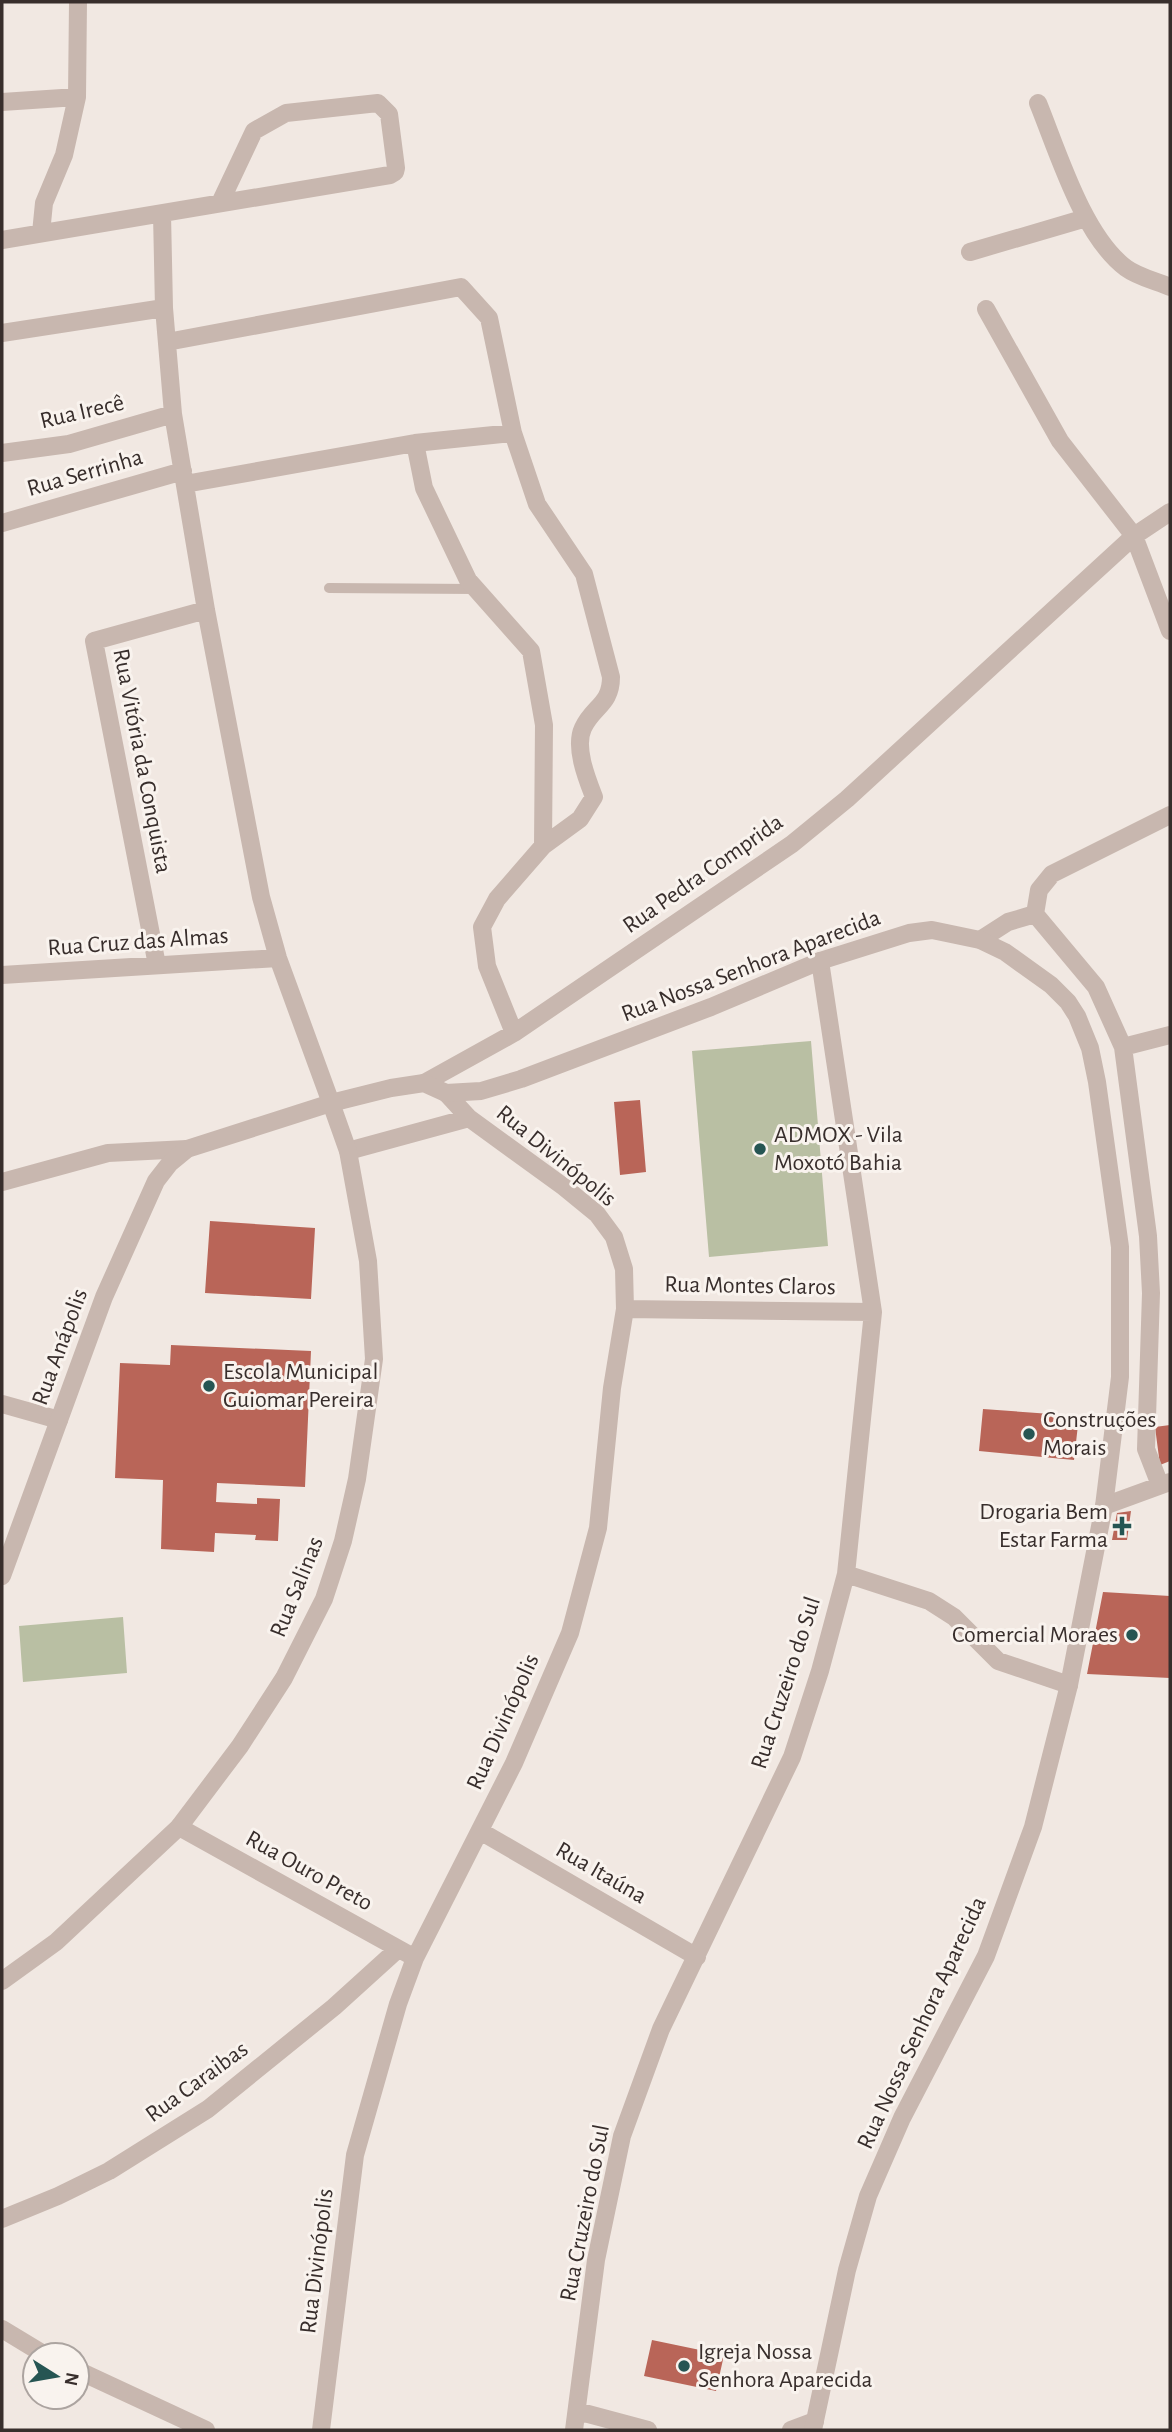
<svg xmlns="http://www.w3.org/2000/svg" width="1172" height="2432" font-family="'Alegreya Sans',sans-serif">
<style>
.green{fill:#b9bfa3}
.building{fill:#b96558}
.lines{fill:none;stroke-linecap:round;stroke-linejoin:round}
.service{stroke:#c8b7af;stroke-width:10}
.minor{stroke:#c8b7af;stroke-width:18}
.tertiary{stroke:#c8b7af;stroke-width:18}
.poi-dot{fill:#265553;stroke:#f9f3ee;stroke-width:2.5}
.labels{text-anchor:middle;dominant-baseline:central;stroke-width:6;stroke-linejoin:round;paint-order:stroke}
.street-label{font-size:24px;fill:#382e2c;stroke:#f9f3ee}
.poi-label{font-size:24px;fill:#382e2c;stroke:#f9f3ee;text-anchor:start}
</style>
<rect width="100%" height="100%" fill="#f1e8e2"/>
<!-- green -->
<path class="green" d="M 811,1041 L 828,1246 L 709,1257 L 692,1051 Z
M 123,1617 L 127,1673 L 23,1682 L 19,1626 Z"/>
<!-- building -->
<path class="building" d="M 640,1100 L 646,1172 L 620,1175 L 614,1102 Z
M 210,1221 L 315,1228 L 311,1299 L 205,1293 Z
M 171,1345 L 311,1351 L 305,1487 L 217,1483 L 216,1502 L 257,1504 L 257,1498 L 280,1499 L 278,1541 L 255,1540 L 256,1535 L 215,1533 L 214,1552 L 161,1549 L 163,1480 L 115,1478 L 120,1363 L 170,1365 Z
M 983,1409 L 1079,1416 L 1074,1460 L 979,1451 Z
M 1170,1425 L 1170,1461 L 1160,1465 L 1155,1427 Z
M 1131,1511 L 1127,1540 L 1112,1540 L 1117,1513 Z
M 1103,1592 L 1170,1596 L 1170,1678 L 1087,1674 Z
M 652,2340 L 724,2355 L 716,2391 L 644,2376 Z"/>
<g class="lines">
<!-- service -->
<path class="service" d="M 329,588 L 475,589"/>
<!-- minor -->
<path class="minor" d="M 2,102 L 77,97
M 1038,103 C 1058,152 1083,236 1126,268 C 1138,277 1156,281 1170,287
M 162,214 L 164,308 L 173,414 L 206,610 L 261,897 L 278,958 L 331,1103
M 41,233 L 44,203 L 64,155 L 77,97 L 78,2
M 2,240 L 390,175 L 395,172 L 396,168 L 389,114 L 378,103 L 286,113 L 254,131 L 220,203
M 970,252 L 1086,218
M 986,309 L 1060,441 L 1134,536 L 1170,631
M 2,333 L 164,308
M 167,342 L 461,287 L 489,318 L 513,433 L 537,504 L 584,574 L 611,677 C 611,705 593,706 583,728 C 574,747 587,779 594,797 L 580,819 L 543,846 L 497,899 L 482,927 L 487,966 L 514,1033
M 415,443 L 424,488 L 468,580 L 531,651 L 544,725 L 543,846
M 2,453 L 69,444 L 173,414
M 185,484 L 415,443 L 513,433
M 2,523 L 183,471
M 980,940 L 1008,922 L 1035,914
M 157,965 L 94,641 L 206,610
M 2,975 L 278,958
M 1123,1047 L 1170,1035
M 424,1083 L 514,1033 L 792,844 L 847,799 L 1134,536 L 1170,512
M 348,1151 L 469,1118
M 2,1182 L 108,1153 L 187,1149
M 625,1309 L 873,1312
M 2,1404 L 59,1420
M 1160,1485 L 1146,1449 L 1151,1293 L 1148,1236 L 1123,1047 L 1096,987 L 1035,914 L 1039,890 L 1052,874 L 1170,815
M 1104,1506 L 1170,1482
M 846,1574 L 929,1601 L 954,1617 L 998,1661 L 1069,1685
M 179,1827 L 408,1954
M 480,1831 L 697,1957
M 2,2219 L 58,2196 L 109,2171 L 208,2109 L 334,2007 L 398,1949
M 2,2329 L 45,2355
M 77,2370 L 206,2430
M 577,2411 L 648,2430
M 321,2430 L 355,2155 L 398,2004 L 415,1958 L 514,1763 L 570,1633 L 598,1528 L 612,1388 L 625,1309 L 624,1269 L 614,1237 L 597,1214 L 564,1187 L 469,1118 L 446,1093
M 574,2430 L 596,2260 L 622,2136 L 661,2029 L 792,1757 L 820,1671 L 846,1574 L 873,1312 L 820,961
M 791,2430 L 815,2421"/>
<!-- tertiary -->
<path class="tertiary" d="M 2,1576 L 104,1297 L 156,1181 L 170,1163 L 187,1149 L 331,1103 L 391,1088 L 424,1083 L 446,1093 L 481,1091 L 521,1079 L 711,1007 L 820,961 L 909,933 L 932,930 L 980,940 L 1005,952 L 1051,985 L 1068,1002 L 1077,1016 L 1090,1048 L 1097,1082 L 1120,1247 L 1120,1377 L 1104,1506 L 1069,1685 L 1033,1827 L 986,1956 L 902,2118 L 868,2196 L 847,2270 L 813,2430
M 2,1981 L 56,1942 L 179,1827 L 240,1746 L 284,1678 L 324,1599 L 343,1541 L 357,1479 L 374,1359 L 368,1261 L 348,1151 L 331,1103"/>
</g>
<!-- markers -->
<g class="poi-dot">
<circle cx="760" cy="1149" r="7"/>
<circle cx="209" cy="1386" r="7"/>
<circle cx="1029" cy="1434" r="7"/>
<path d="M1118.5 1515.5h7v7h7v7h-7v7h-7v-7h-7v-7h7z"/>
<circle cx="1132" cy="1635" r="7"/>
<circle cx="684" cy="2366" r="7"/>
</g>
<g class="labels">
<!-- street labels -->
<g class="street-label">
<text transform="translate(82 412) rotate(-13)">Rua Irecê</text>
<text transform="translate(85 473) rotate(-16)">Rua Serrinha</text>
<text transform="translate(142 761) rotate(79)">Rua Vitória da Conquista</text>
<text transform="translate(703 874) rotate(-35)">Rua Pedra Comprida</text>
<text transform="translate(138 942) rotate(-4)">Rua Cruz das Almas</text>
<text transform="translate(751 966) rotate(-21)">Rua Nossa Senhora Aparecida</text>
<text transform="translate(556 1156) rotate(39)">Rua Divinópolis</text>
<text transform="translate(750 1286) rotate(1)">Rua Montes Claros</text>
<text transform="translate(60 1347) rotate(-70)">Rua Anápolis</text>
<text transform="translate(297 1587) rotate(-68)">Rua Salinas</text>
<text transform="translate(786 1683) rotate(-72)">Rua Cruzeiro do Sul</text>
<text transform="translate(503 1722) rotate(-66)">Rua Divinópolis</text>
<text transform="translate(309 1871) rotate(29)">Rua Ouro Preto</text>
<text transform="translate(601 1873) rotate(30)">Rua Itaúna</text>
<text transform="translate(922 2023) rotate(-65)">Rua Nossa Senhora Aparecida</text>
<text transform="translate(197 2082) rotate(-36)">Rua Caraibas</text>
<text transform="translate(585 2213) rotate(-79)">Rua Cruzeiro do Sul</text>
<text transform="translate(317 2261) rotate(-83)">Rua Divinópolis</text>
</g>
<!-- poi labels -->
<g class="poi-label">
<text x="774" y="1135">ADMOX - Vila<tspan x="774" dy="28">Moxotó Bahia</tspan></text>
<text x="223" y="1372">Escola Municipal<tspan x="223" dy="28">Guiomar Pereira</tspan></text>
<text x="1043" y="1420">Construções<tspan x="1043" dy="28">Morais</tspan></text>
<text x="1108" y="1512" text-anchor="end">Drogaria Bem<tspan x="1108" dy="28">Estar Farma</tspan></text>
<text x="1118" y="1635" text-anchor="end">Comercial Moraes</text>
<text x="698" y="2352">Igreja Nossa<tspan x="698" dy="28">Senhora Aparecida</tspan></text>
</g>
</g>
<!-- border -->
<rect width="1172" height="2432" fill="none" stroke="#382e2c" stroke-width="7"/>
<!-- north arrow -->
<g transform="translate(56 2376) rotate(101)"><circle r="33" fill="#f9f3ee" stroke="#aca4a0" stroke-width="2"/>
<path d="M0-5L12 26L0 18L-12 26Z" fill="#265553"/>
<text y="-10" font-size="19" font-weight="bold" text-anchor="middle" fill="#382e2c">N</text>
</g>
</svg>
